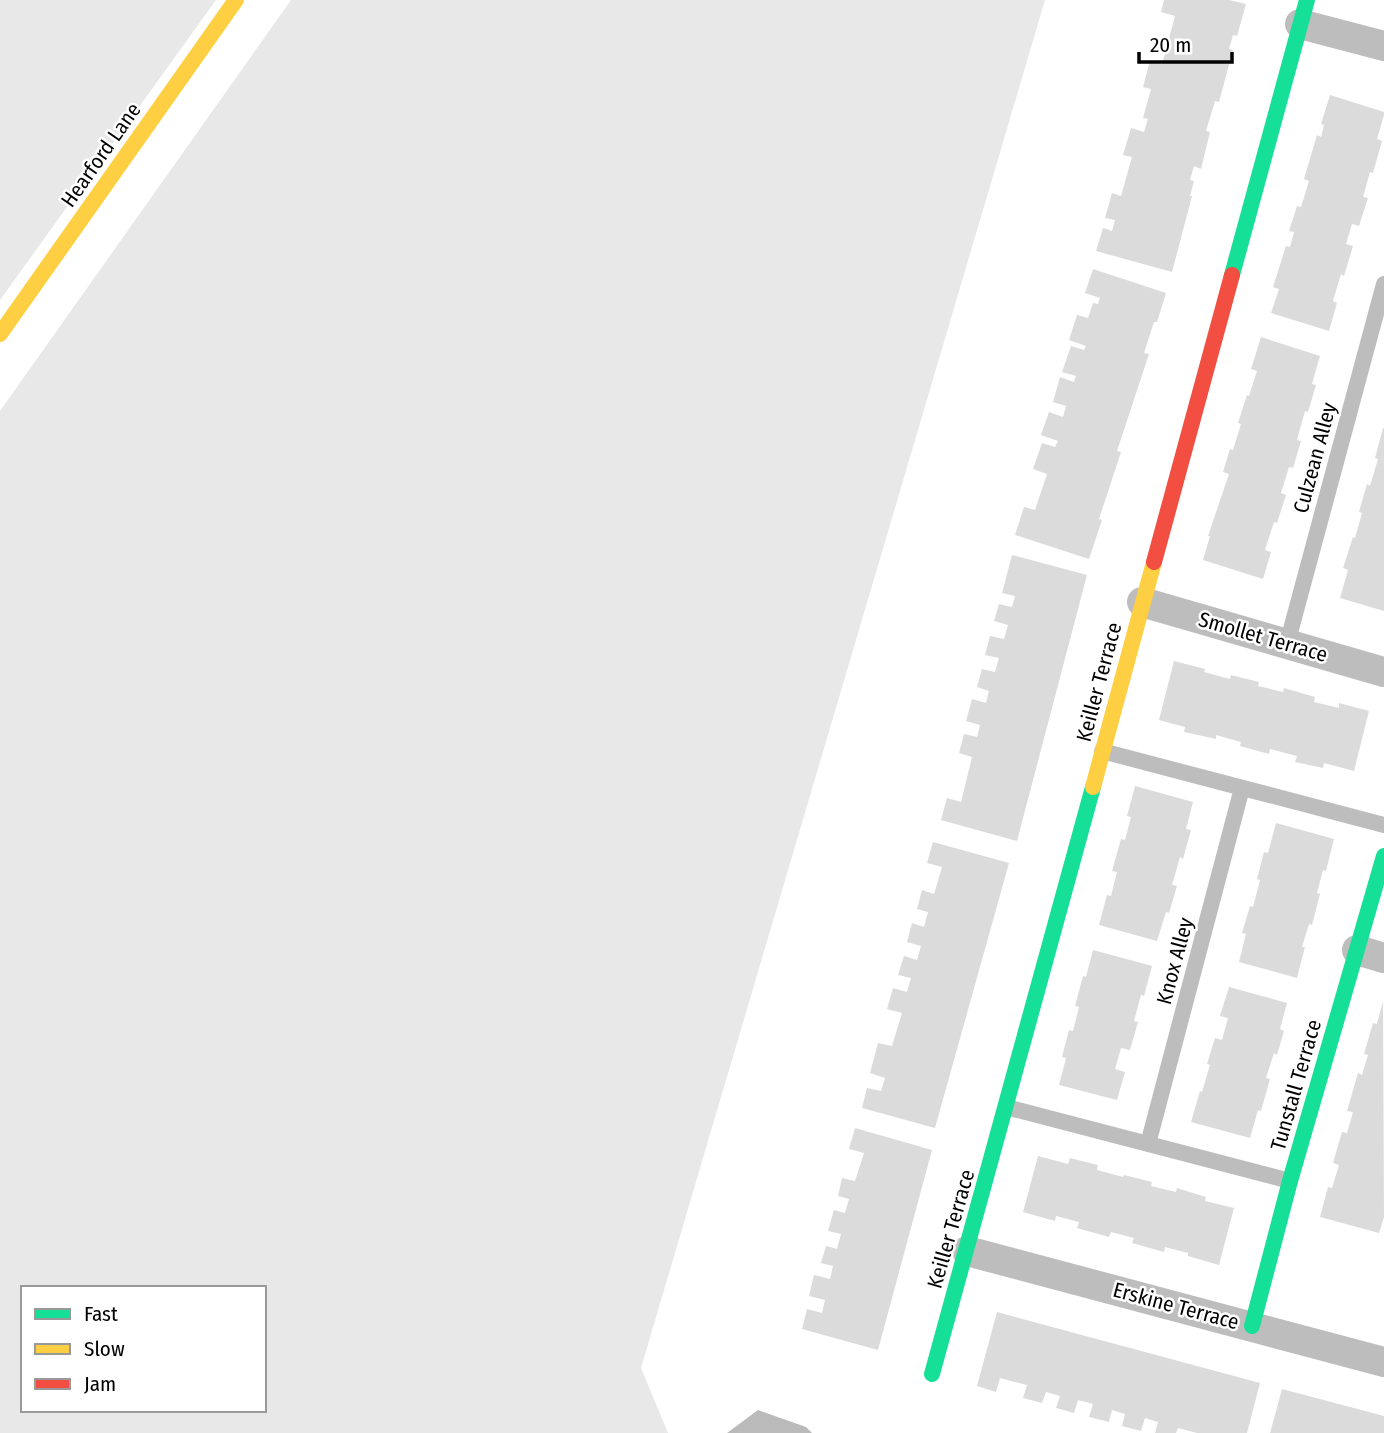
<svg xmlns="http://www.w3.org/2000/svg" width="1384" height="1433" font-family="'Fira Sans Condensed',sans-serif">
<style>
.green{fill:#e8e8e8;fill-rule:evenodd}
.water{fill:#bababa}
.building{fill:#dbdbdb}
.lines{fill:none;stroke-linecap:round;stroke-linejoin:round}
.lane{stroke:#bdbdbd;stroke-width:16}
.street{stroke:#bdbdbd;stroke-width:30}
.fast{stroke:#16e098;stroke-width:16}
.slow{stroke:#ffcf43;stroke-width:16}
.jam{stroke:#f24e42;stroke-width:16}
.labels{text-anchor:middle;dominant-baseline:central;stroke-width:5;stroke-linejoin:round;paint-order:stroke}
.street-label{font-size:21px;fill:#000;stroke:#fff}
</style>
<rect width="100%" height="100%" fill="#fff"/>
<!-- green -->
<path class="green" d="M 0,0 L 216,0 L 0,300 Z
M 291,0 L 1045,0 L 641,1368 L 668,1433 L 0,1433 L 0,411 ZM 23,1288 L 264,1288 L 264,1410 L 23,1410 Z"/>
<!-- water -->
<path class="water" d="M 758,1410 L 806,1427 L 812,1433 L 727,1433 Z"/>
<!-- building -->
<path class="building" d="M 1164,0 L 1229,0 L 1246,4 L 1237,36 L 1233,35 L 1229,49 L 1233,50 L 1219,102 L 1215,101 L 1206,131 L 1210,132 L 1201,169 L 1194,166 L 1190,180 L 1194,181 L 1190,196 L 1192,196 L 1172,272 L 1096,251 L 1103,228 L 1112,231 L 1115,220 L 1105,218 L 1112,193 L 1121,196 L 1132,157 L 1123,155 L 1131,128 L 1144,132 L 1148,119 L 1143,118 L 1151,89 L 1143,87 L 1150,61 L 1162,64 L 1175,16 L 1161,12 Z
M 1330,95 L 1384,112 L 1384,115 L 1377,139 L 1382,141 L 1373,173 L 1370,172 L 1363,197 L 1368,198 L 1359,226 L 1352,224 L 1346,244 L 1353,246 L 1344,276 L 1341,274 L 1333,301 L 1337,303 L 1329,331 L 1271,313 L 1279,289 L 1273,287 L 1286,246 L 1290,247 L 1294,232 L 1289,231 L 1297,206 L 1301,207 L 1309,181 L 1304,179 L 1317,135 L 1321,137 L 1324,125 L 1321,124 Z
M 1093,269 L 1166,293 L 1157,322 L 1154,322 L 1144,353 L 1149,354 L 1117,451 L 1121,452 L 1099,519 L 1102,520 L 1089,559 L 1015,535 L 1024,507 L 1035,510 L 1047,474 L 1033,469 L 1042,443 L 1055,447 L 1058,441 L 1041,435 L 1049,412 L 1063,417 L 1066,406 L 1053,402 L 1060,377 L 1074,382 L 1076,376 L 1062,372 L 1071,346 L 1084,350 L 1086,346 L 1069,340 L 1077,315 L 1088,318 L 1093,303 L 1098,304 L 1100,298 L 1085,293 Z
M 1261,337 L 1320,356 L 1312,384 L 1316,385 L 1308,412 L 1305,411 L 1297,440 L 1301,441 L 1293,468 L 1289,467 L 1281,493 L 1286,495 L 1277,523 L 1274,522 L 1265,550 L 1271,552 L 1263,579 L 1203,560 L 1210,536 L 1208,536 L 1229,474 L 1223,472 L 1230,449 L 1233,450 L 1241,424 L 1238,423 L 1247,395 L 1249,396 L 1257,371 L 1251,369 Z
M 1383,428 L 1384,428 L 1384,611 L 1340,598 L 1348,570 L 1343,568 L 1353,537 L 1355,538 L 1362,513 L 1359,512 L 1367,484 L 1370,486 L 1378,459 L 1375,458 Z
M 1012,555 L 1087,575 L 1017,841 L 941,820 L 947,798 L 961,802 L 972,757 L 959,753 L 964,734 L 977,737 L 980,725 L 966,721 L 972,699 L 986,703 L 989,691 L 977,687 L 982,669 L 995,672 L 999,658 L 985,655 L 990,636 L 1004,639 L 1008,625 L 994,621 L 999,604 L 1012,607 L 1015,596 L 1002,593 Z
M 1174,661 L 1205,669 L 1204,672 L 1230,679 L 1231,675 L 1259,682 L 1258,686 L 1283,692 L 1284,688 L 1315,697 L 1314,702 L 1339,708 L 1339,703 L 1369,711 L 1354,771 L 1324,763 L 1323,768 L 1295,762 L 1297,756 L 1270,749 L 1269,754 L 1240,746 L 1241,742 L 1216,735 L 1216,739 L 1184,732 L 1185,727 L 1159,720 Z
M 1135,786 L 1193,802 L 1186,829 L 1191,830 L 1183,859 L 1180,857 L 1172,885 L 1177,886 L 1169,913 L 1166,912 L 1157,941 L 1099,925 L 1107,895 L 1111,896 L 1117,872 L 1112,871 L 1121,839 L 1125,840 L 1131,817 L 1127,816 Z
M 1276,823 L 1334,839 L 1326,871 L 1323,870 L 1317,893 L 1320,894 L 1312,925 L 1309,924 L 1302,947 L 1305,947 L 1297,978 L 1239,962 L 1246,934 L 1242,933 L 1250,906 L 1253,907 L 1260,880 L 1257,879 L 1264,852 L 1268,853 Z
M 933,842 L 1009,863 L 935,1128 L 862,1108 L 867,1088 L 881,1091 L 885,1078 L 870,1073 L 878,1043 L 892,1046 L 902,1013 L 887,1009 L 893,988 L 907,992 L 911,978 L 898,975 L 904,956 L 917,960 L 921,946 L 907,942 L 912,923 L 924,927 L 928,912 L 917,909 L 922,890 L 934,894 L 942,867 L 927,863 Z
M 1093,950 L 1152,966 L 1144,996 L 1141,995 L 1134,1021 L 1138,1022 L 1130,1050 L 1121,1048 L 1115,1069 L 1125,1072 L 1117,1100 L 1059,1085 L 1066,1058 L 1062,1057 L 1069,1030 L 1073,1031 L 1079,1007 L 1075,1006 L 1083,976 L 1086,977 Z
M 1229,987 L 1287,1003 L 1280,1029 L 1284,1031 L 1277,1055 L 1274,1053 L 1266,1078 L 1270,1079 L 1261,1111 L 1258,1110 L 1250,1138 L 1191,1122 L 1200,1091 L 1202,1092 L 1210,1065 L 1207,1064 L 1215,1038 L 1222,1040 L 1228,1018 L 1220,1016 Z
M 1383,1001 L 1384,1217 L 1379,1233 L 1320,1217 L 1328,1187 L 1332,1188 L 1339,1165 L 1333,1163 L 1342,1132 L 1347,1133 L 1353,1112 L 1347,1111 L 1358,1073 L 1362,1075 L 1368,1055 L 1364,1054 L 1373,1023 L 1377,1024 Z
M 855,1128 L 932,1150 L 878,1350 L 802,1329 L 807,1309 L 822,1313 L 825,1300 L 809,1296 L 814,1275 L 830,1279 L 833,1266 L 821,1263 L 826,1246 L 837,1249 L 841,1234 L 828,1231 L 834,1210 L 845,1213 L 849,1199 L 838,1196 L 842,1178 L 855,1181 L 864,1153 L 849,1149 Z
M 1038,1156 L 1068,1164 L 1070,1158 L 1098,1165 L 1097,1170 L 1123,1177 L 1124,1175 L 1152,1182 L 1151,1186 L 1176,1192 L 1177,1188 L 1206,1197 L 1205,1201 L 1234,1208 L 1219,1265 L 1188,1256 L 1188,1253 L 1165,1247 L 1164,1252 L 1132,1243 L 1134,1238 L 1111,1232 L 1109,1237 L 1077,1228 L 1079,1222 L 1056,1216 L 1055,1221 L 1023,1212 Z
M 997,1312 L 1260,1383 L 1247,1433 L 1197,1433 L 1178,1428 L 1176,1433 L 1155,1433 L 1158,1422 L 1145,1418 L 1141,1431 L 1122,1426 L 1125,1414 L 1112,1410 L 1109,1422 L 1089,1417 L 1093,1404 L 1078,1400 L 1074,1413 L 1056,1408 L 1060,1396 L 1046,1392 L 1042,1403 L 1023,1398 L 1027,1385 L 1000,1378 L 996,1392 L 977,1386 Z
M 1282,1389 L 1384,1416 L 1384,1433 L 1270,1433 Z"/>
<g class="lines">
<!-- lane -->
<path class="lane" d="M 1287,644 L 1384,284
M 1102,751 L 1384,825
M 1006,1107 L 1290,1181
M 1148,1144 L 1242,788"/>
<!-- street -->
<path class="street" d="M 1300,24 L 1384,46
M 1142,602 L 1384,672
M 1357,950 L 1384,958
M 967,1251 L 1384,1362"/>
<!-- fast -->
<path class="fast" d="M 1232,275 L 1307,0
M 1252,1326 L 1290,1181 L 1384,856
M 932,1374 L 1093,787"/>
<!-- slow -->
<path class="slow" d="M 0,334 L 236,0
M 1093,787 L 1154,562"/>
<!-- jam -->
<path class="jam" d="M 1154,562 L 1232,275"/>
</g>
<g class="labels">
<!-- street labels -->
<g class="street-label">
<text transform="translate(101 155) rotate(-55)">Hearford Lane</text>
<text transform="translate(1315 458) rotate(-75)">Culzean Alley</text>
<text transform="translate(1263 637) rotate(16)">Smollet Terrace</text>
<text transform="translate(1099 682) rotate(-75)">Keiller Terrace</text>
<text transform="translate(1175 961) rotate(-75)">Knox Alley</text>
<text transform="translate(1296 1085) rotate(-74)">Tunstall Terrace</text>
<text transform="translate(951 1229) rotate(-74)">Keiller Terrace</text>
<text transform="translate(1176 1306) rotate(15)">Erskine Terrace</text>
</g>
</g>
<!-- legend -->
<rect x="21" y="1286" width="245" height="126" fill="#ffffff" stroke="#999999" stroke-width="2"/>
<rect x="35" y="1309" width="35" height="10" fill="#16e098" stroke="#999999" stroke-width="2"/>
<text x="84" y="1321" font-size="21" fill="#000000">Fast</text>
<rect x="35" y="1344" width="35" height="10" fill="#ffcf43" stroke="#999999" stroke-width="2"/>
<text x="84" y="1356" font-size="21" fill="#000000">Slow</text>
<rect x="35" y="1379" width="35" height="10" fill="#f24e42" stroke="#999999" stroke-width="2"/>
<text x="84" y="1391" font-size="21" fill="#000000">Jam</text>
<!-- scale -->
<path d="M1139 52v10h93v-10" fill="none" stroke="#000000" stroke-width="3.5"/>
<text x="1150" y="52" font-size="21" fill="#000000" stroke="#ffffff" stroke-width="5" paint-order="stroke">20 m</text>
</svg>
